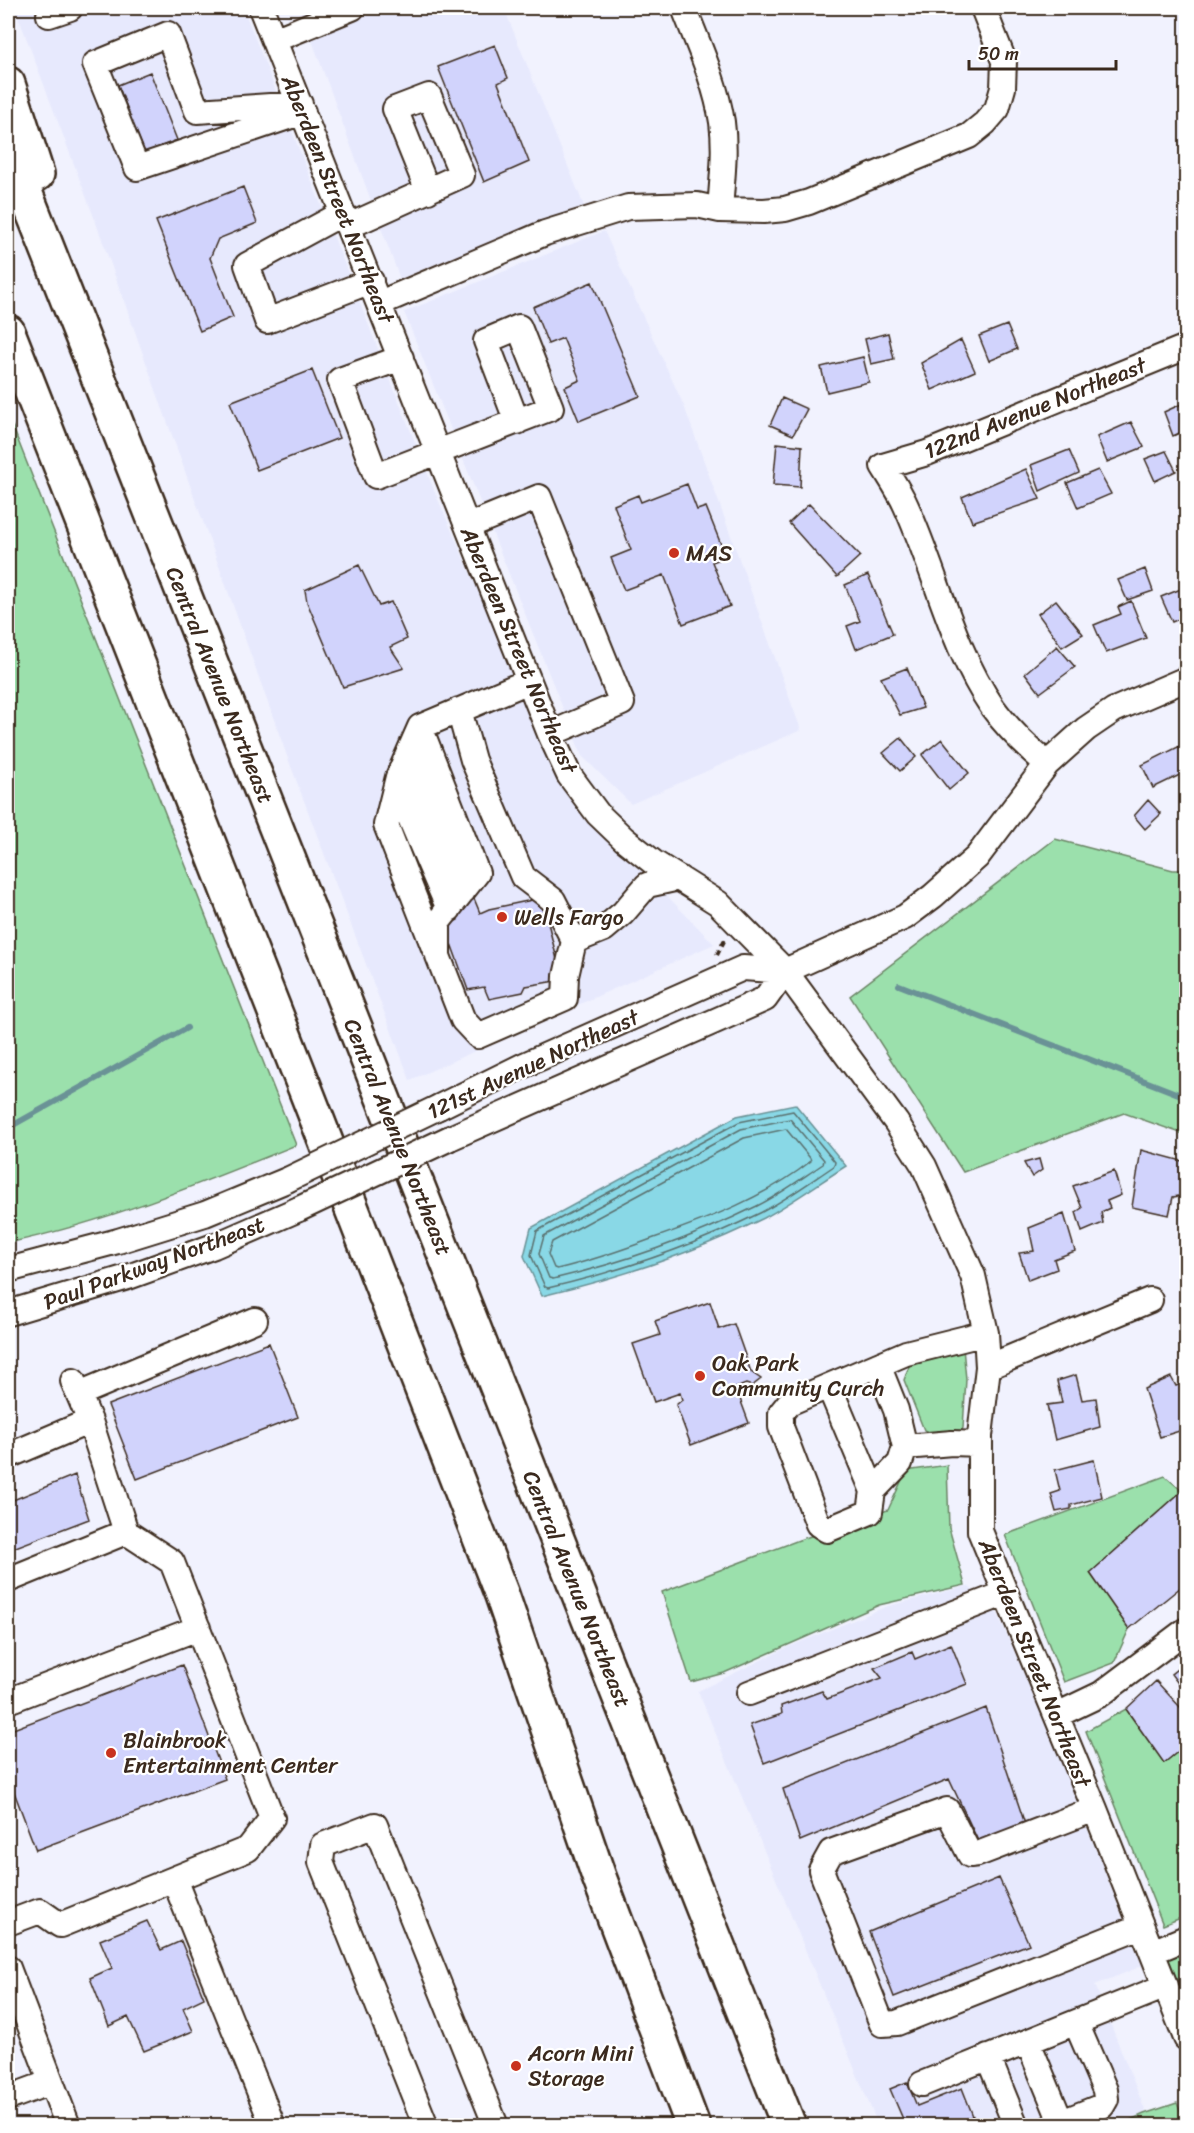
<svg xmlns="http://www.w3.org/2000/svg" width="1194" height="2133" font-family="Sriracha,sans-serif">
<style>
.built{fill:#e7e9fd}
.green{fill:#9be0ac;stroke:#6b8565;stroke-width:1.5}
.water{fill:#89d8e6;stroke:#6a9296;stroke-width:1.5}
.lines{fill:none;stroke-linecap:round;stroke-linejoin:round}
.shore{stroke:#5a706e;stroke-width:1.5}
.stream{stroke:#6a9296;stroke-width:6}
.building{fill:#d1d3fc;stroke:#3b2a1e;stroke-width:1.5}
.minor-casing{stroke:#3b2a1e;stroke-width:28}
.highway-casing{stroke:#3b2a1e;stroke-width:38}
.path{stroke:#3b2a1e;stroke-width:4;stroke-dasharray:6 4.5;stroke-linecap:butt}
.minor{stroke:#fff;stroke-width:24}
.highway{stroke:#fff;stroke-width:33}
.minor-bridge-casing{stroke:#3b2a1e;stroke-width:28;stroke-linecap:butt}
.minor-bridge{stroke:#fff;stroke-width:24}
.poi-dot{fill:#c8321e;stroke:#fff;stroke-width:2}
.labels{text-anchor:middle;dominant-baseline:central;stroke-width:4.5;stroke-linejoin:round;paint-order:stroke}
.street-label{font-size:22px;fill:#3b2a1e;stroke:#fff}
.poi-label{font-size:22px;fill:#3b2a1e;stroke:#fff;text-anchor:start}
</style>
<rect width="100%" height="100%" fill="#f1f2fe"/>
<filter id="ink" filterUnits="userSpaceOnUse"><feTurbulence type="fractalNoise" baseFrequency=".0167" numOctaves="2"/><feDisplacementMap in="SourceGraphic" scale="12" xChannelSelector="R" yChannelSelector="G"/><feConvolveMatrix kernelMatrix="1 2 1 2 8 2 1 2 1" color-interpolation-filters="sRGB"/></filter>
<g filter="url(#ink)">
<!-- built -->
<path class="built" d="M 15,8 L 243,8 L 436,495 L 567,793 L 714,944 L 410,1080 L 287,756 L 95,220 Z
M 300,8 L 504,8 L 584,206 L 400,279 Z
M 604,231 L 684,406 L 801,730 L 631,804 L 582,756 L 404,312 Z
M 968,1586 L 997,1613 L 1043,1717 L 1142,1966 L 1095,1985 L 1146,2113 L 1117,2126 L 878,2125 L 698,1691 L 786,1648 L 888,1606 Z"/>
<!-- green -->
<path class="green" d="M 8,415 L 296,1145 C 202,1183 107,1222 8,1243 Z
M 1055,839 L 1173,870 L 1186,870 L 1186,1135 L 1124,1113 L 963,1172 L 850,996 Z
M 963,1348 L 966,1379 L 963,1428 L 952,1443 L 924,1430 L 904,1380 L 912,1359 Z
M 947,1465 L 949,1528 L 965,1585 L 879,1605 L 724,1673 L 691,1682 L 662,1592 L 799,1540 L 888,1510 L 906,1471 Z
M 1165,1476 L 1182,1491 L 1090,1573 L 1129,1629 L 1114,1663 L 1064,1682 L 1005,1535 Z
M 1126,1709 L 1164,1763 L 1186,1745 L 1186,1916 L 1163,1925 L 1086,1731 Z
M 1186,1948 L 1186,2004 L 1166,1956 Z
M 1177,2103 L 1186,2125 L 1119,2125 L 1144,2114 Z"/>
<!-- water -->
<path class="water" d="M 795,1104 L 846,1166 C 819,1183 792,1203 764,1218 C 694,1253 618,1278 542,1296 L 524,1256 L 531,1228 L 737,1116 Z"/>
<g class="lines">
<!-- shore -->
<path class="shore" d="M 793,1111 L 835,1162 L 834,1166 C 810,1182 786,1200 760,1213 C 693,1246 621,1271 548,1288 L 545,1287 L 531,1255 L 537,1231 L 739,1122 Z
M 790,1119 L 824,1160 L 823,1164 C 802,1178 780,1195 757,1206 C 692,1238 622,1263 553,1279 L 549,1278 L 539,1254 L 544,1236 L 741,1129 Z
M 786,1129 L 810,1158 L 811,1161 C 766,1197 708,1219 654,1238 C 622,1250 591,1261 557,1269 L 554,1268 L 548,1254 L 552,1242 L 744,1138 Z"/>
<!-- stream -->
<path class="stream" d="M 899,985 L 1186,1097
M 8,1128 L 187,1028"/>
</g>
<!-- building -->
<path class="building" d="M 495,45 L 508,78 L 498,83 L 529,162 L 484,182 L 438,67 Z
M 150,72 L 177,140 L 145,153 L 135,129 L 132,130 L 126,115 L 129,113 L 118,85 Z
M 243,187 L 257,223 L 218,239 L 210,258 L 233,317 L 200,331 L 156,221 Z
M 592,282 L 640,396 L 579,421 L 565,387 L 580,380 L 563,338 L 548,344 L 533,307 Z
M 1007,325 L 1017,349 L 989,361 L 979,336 Z
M 888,333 L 894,359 L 871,364 L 865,339 Z
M 961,340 L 975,371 L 932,390 L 921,363 Z
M 863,357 L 869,382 L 827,392 L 821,367 Z
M 312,370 L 339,438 L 257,470 L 230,402 Z
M 782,398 L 807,409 L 793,435 L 770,425 Z
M 1186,402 L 1186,430 L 1173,436 L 1164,412 Z
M 1131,422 L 1144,447 L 1107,462 L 1097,437 Z
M 777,443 L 802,446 L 800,487 L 773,485 Z
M 1069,450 L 1079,473 L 1040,491 L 1031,465 Z
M 1166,451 L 1176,471 L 1155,481 L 1145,459 Z
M 1026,469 L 1040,499 L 972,522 L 962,497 Z
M 1098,470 L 1111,494 L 1078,508 L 1067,483 Z
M 687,484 L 697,510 L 706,507 L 726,557 L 712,562 L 730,606 L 683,624 L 664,575 L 624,590 L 611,558 L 631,550 L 614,505 L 638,495 L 641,502 Z
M 809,504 L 860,556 L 837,577 L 789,523 Z
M 359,565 L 379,606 L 391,602 L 407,639 L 390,647 L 404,668 L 343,687 L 307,602 L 305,590 Z
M 1145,569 L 1153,591 L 1127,600 L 1118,580 Z
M 868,575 L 893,634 L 856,649 L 847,626 L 860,621 L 845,585 Z
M 1186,582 L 1186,616 L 1172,622 L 1161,597 L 1186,587 L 1185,583 Z
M 1056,600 L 1083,634 L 1062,647 L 1038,614 Z
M 1131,601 L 1146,638 L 1106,653 L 1094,625 L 1121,614 L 1118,607 Z
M 1057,646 L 1075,667 L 1040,693 L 1025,673 Z
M 907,668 L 923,708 L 900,715 L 881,678 Z
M 901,738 L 916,757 L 900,771 L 883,753 Z
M 942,739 L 969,773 L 949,790 L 922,755 Z
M 1180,746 L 1186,760 L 1186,772 L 1153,788 L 1142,765 Z
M 1148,800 L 1161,814 L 1145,829 L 1134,816 Z
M 452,845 L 480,913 L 489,909 L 542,898 L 562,980 L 526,986 L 523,992 L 489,999 L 484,987 L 468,990 L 445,927 L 458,920 L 442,877 L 419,885 L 409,862 Z
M 1141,1150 L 1186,1162 L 1186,1195 L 1173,1197 L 1169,1215 L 1132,1207 Z
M 1039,1159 L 1042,1170 L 1032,1177 L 1024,1163 Z
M 1114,1171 L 1121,1195 L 1107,1201 L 1110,1208 L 1101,1212 L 1103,1223 L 1082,1232 L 1076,1212 L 1082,1208 L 1073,1186 Z
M 1064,1214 L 1075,1251 L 1054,1259 L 1057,1269 L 1028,1280 L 1019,1253 L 1034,1251 L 1029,1228 Z
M 710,1302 L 719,1329 L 734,1324 L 751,1372 L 761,1379 L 752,1386 L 746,1384 L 736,1388 L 749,1423 L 691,1445 L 676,1405 L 682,1400 L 680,1393 L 654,1402 L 633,1344 L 660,1335 L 655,1321 Z
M 269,1343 L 298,1417 L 137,1479 L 108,1405 Z
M 1076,1375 L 1082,1400 L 1096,1398 L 1100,1427 L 1055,1440 L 1047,1405 L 1062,1403 L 1057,1381 Z
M 1171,1377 L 1176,1386 L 1186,1382 L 1186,1406 L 1182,1407 L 1186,1416 L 1186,1429 L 1160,1437 L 1144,1389 Z
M 1094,1460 L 1102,1497 L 1071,1505 L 1071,1509 L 1056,1512 L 1051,1494 L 1060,1491 L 1055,1470 Z
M 75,1475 L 89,1519 L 8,1550 L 8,1502 Z
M 1182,1491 L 1186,1495 L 1186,1583 L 1129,1629 L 1090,1573 Z
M 951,1644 L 967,1684 L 764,1763 L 750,1725 L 782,1714 L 781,1706 L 822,1691 L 827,1699 L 882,1678 L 874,1668 L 912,1652 L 915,1659 Z
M 1186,1662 L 1186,1694 L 1171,1674 Z
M 182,1665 L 225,1779 L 36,1850 L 8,1776 L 8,1731 Z
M 1156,1681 L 1181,1708 L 1186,1703 L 1186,1745 L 1164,1763 L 1126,1709 Z
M 986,1708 L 1026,1827 L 980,1845 L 949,1779 L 800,1841 L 783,1789 Z
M 999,1878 L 1029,1944 L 894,1997 L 869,1932 Z
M 147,1921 L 161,1950 L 181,1941 L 204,1998 L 183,2008 L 193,2031 L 144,2051 L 128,2017 L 109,2026 L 90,1978 L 112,1968 L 100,1940 Z
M 907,2082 L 917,2106 L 962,2088 L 973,2116 L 962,2121 L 964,2126 L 906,2126 L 890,2089 Z"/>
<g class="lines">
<defs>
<path id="minor" d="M 261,8 L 550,734 L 569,775 L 598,814 L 624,839 L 653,862 L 718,903 L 785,971 L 896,1122 L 924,1166 L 973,1276 L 986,1333 L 988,1367 L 980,1436 L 980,1531 L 1095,1809 L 1186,2038
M 684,8 C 698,44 716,83 722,122 C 726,151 722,181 720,210
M 49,15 L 70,8
M 274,40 L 352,8
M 300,104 L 197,111 L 168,34 L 95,64 L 137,168 L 303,112
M 343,213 L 247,265 L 267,321 L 371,281
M 349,226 C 387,209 424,192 462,175 L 429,96 L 395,109 L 428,191
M 380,303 L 545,233 L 628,207 L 697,205 L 720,210 L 764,211 L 785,209 L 809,202 L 969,136 L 985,123 L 997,109 L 1003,88 L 1004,61 L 983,8
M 401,358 L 340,380 L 376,476 L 551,408 L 519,327 L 486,341 L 517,422
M 468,526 L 539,497 L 622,703 L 550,734
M 459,710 L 473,760 L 523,877 L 553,900 L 574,941
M 420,727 L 477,873 L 438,922 L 438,956 L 463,1020 L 478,1036 L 565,998 L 566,976 L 574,941 L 604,929 L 623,913 L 647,885 L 679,878
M 407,760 L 463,891
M 1047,764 C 1027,747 1009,730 993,708 C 952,648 936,572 906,506 C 900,492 891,479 883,466 L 927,453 L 1186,347
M 396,785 L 449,909
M 434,948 L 386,825 L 398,777 L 420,727 L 529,681
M 439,1107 L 522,1066 L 743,968 L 785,971 L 905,917 L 933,896 L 977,857 L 1047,764 L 1086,729 L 1114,710 L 1186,679
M 450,1138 L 765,999 L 785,971
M 8,1270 L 118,1241 L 205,1214 L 287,1180
M 8,1313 L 131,1276 L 214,1246 L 299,1209
M 878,1365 L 896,1410 L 905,1447
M 988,1367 L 1150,1300
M 829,1386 L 873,1491
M 79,1394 L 255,1320
M 980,1444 L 952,1443 L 905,1447 L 900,1463 L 873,1491 L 870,1512 L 827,1530 L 818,1524 L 781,1427 L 781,1413 L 789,1403 L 906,1353 L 986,1333
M 8,1456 L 90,1421
M 8,1580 L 126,1532 L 90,1421 L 73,1381
M 749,1693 L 1006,1593
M 8,1701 L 198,1628
M 1057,1715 L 1101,1694 L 1186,1630
M 1095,1809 L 978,1854 L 970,1855 L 947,1810 L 831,1852 L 821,1870 L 882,2024 L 897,2023 L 1141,1926
M 174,1879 L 273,2126
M 8,1923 L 40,1911 L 60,1925 L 248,1849 L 272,1818 L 172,1562 L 126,1532
M 1152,1952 L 1186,1938
M 8,1968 L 68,2126
M 1028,2042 L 1061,2122
M 988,2057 L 1016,2126
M 922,2084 L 1166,1986
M 8,2098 L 51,2082
M 426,2126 L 321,1862 L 323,1845 L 375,1825 L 496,2126
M 1052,2126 L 1102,2106 L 1106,2099 L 1105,2090 L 1076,2023"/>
<path id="highway" d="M 8,84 L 37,174
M 8,149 L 789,2126
M 8,332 L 308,1096 L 502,1595 L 599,1877 L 693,2126"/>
</defs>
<!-- minor casing -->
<use href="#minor" class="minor-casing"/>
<!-- highway casing -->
<use href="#highway" class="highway-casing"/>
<!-- path -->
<path class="path" d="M 717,955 L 724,941 L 728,940"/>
<!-- minor -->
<use href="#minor" class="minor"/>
<!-- highway -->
<use href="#highway" class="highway"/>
<defs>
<path id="minor-bridge" d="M 287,1180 L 439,1107
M 299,1209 L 450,1138"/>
</defs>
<!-- minor-bridge casing -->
<use href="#minor-bridge" class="minor-bridge-casing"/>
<!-- minor-bridge -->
<use href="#minor-bridge" class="minor-bridge"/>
</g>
</g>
<!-- markers -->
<g class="poi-dot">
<circle cx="674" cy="553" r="6"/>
<circle cx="502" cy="917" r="6"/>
<circle cx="700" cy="1376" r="6"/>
<circle cx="111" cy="1753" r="6"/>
<circle cx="516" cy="2066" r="6"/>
</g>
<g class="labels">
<!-- street labels -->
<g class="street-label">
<text transform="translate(338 199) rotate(68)">Aberdeen Street Northeast</text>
<text transform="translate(1035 408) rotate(-22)">122nd Avenue Northeast</text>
<text transform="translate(519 650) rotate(67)">Aberdeen Street Northeast</text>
<text transform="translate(220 685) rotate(68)">Central Avenue Northeast</text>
<text transform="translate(533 1064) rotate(-25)">121st Avenue Northeast</text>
<text transform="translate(398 1137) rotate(68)">Central Avenue Northeast</text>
<text transform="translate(154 1263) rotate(-20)">Paul Parkway Northeast</text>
<text transform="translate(577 1589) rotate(68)">Central Avenue Northeast</text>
<text transform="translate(1035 1663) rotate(68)">Aberdeen Street Northeast</text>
</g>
<!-- poi labels -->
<g class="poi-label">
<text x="686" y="553">MAS</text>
<text x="514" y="917">Wells Fargo</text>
<text x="712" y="1363">Oak Park<tspan x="712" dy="25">Community Curch</tspan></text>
<text x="123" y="1740">Blainbrook<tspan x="123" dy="25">Entertainment Center</tspan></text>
<text x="528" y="2053">Acorn Mini<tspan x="528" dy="25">Storage</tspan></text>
</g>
</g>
<!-- margin -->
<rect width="1194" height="2133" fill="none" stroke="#fff" stroke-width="30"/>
<rect x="15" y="15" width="1164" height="2103" fill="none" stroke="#3b2a1e" stroke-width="2" filter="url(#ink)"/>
<!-- scale -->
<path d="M969 60v9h147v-9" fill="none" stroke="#3b2a1e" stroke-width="3"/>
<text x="978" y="60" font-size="18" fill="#3b2a1e" stroke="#ffffff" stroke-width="4.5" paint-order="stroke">50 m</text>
</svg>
